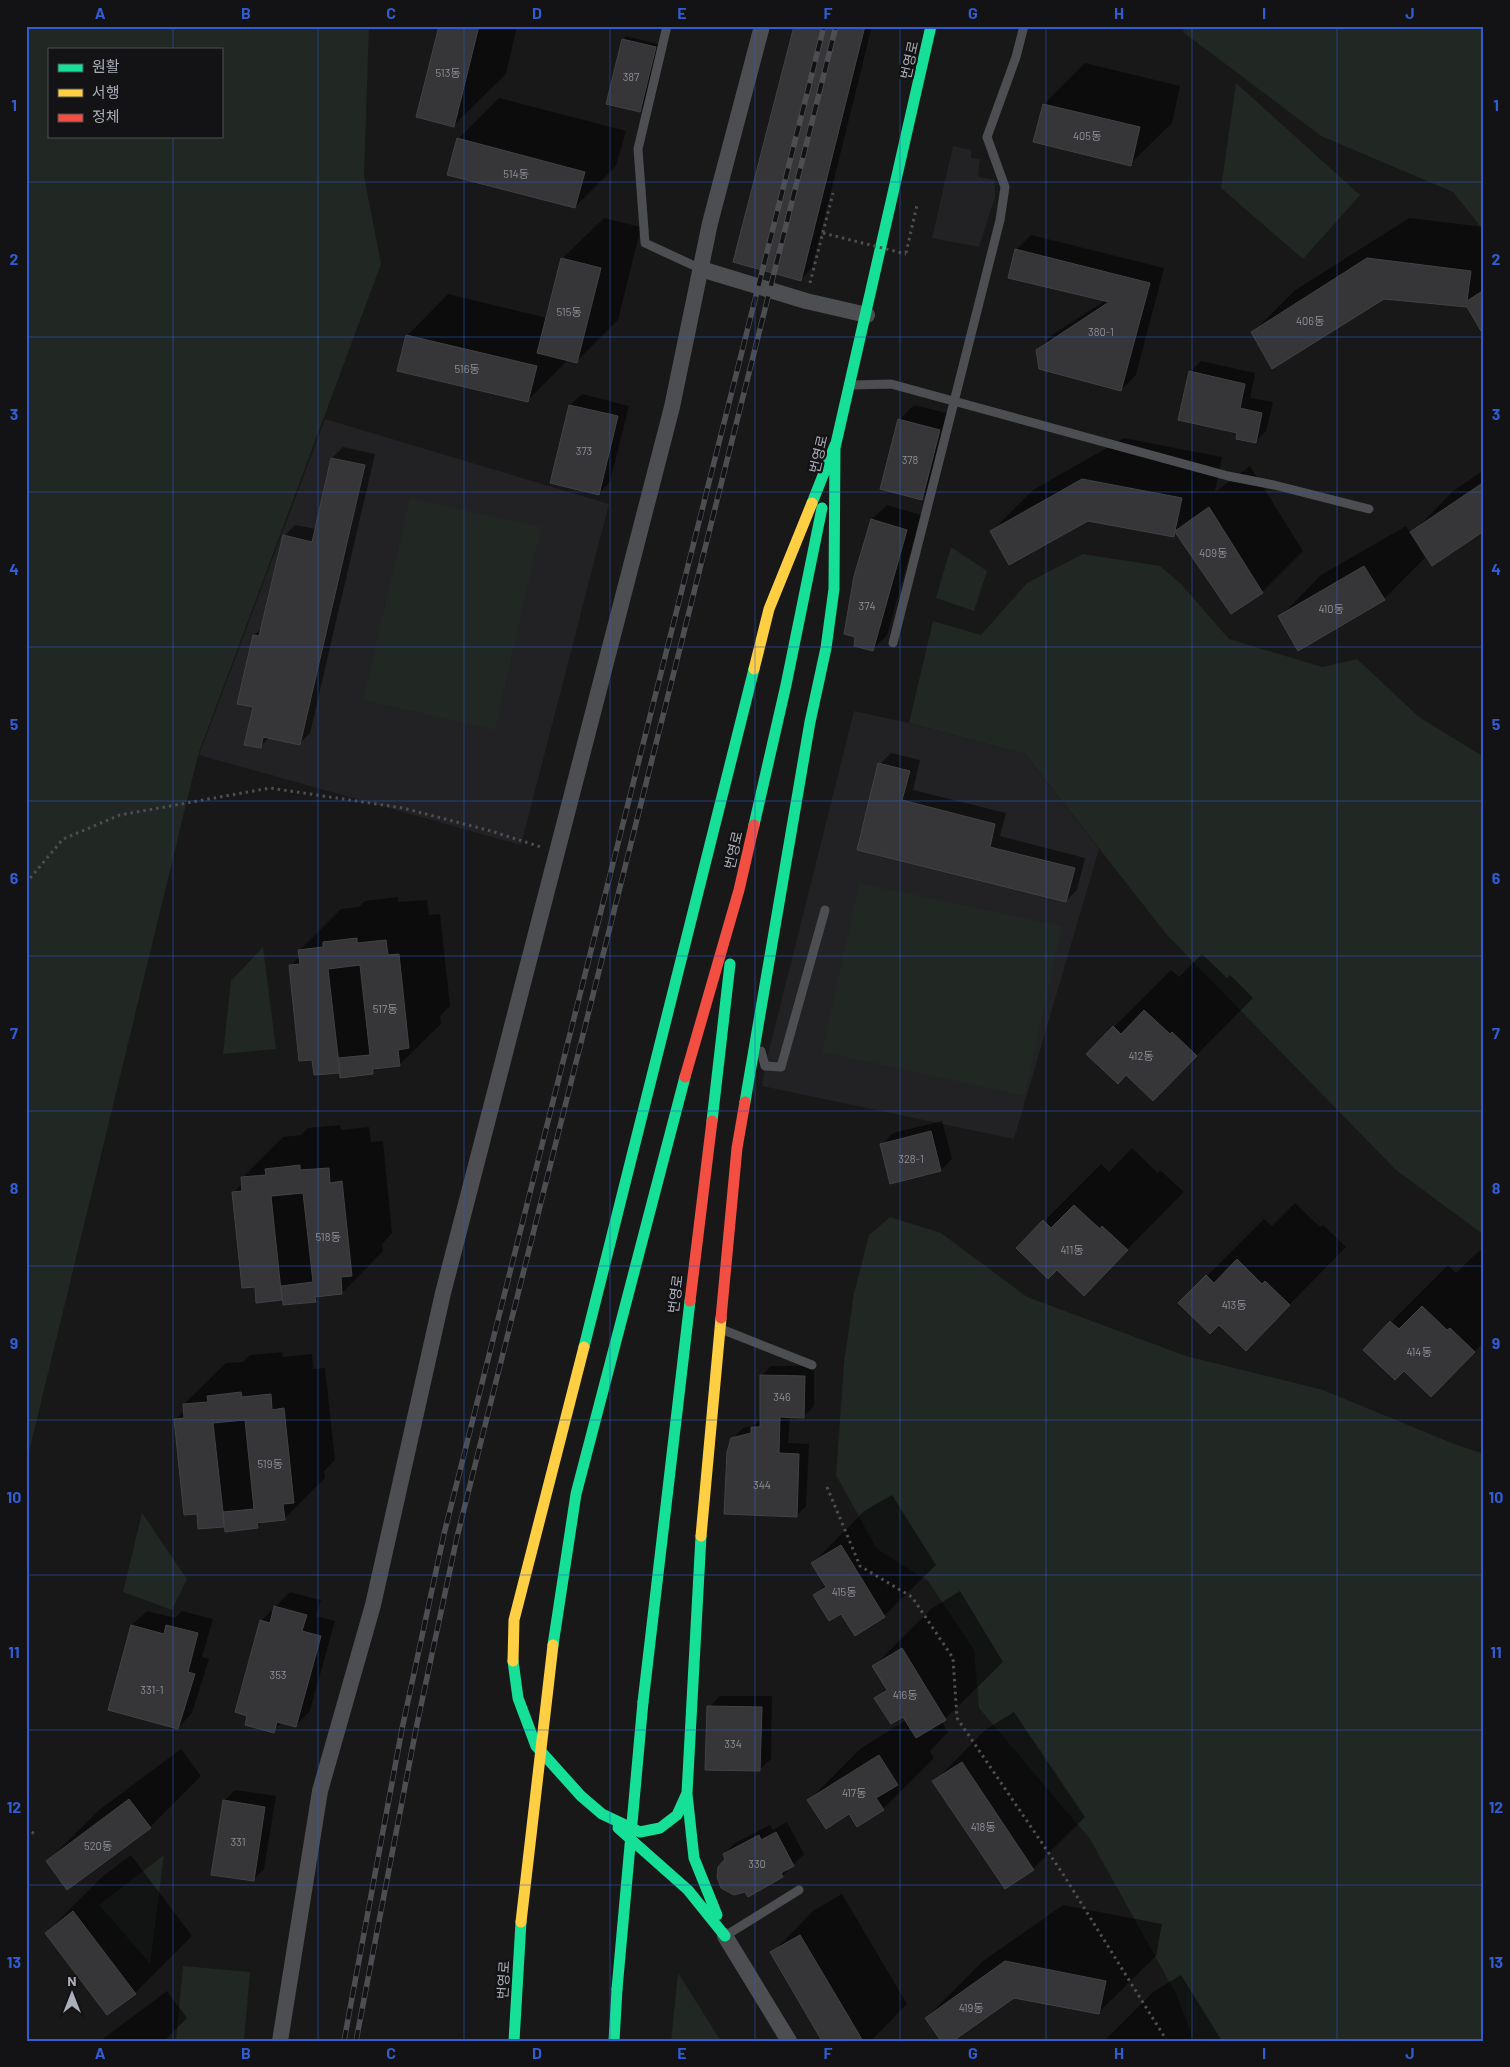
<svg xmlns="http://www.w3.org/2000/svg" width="1510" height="2067" font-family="Barlow,'Noto Sans KR',sans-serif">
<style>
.built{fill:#222224}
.green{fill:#212722;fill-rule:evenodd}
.shadow{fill:#0007}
.building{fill:#363638;stroke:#414244;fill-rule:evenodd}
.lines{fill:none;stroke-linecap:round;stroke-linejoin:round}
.path{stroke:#4e4f52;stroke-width:3;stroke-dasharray:2.5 4;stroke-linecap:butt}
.lane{stroke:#4d4e51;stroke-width:9}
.street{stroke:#4d4e51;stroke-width:16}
.fast{stroke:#16e098;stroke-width:11}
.slow{stroke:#ffcf43;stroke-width:11}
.jam{stroke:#f24e42;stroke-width:11}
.rail-casing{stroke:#4d4e51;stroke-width:5.5}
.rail{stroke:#131214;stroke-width:4;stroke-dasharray:11;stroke-linecap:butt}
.path-bridge{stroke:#4e4f52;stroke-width:3;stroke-dasharray:2.5 4;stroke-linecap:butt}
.fast-bridge{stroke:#16e098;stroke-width:11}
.slow-bridge{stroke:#ffcf43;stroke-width:11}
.grid{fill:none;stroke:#325cd3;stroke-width:1;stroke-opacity:0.55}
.labels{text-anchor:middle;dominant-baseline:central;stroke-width:4.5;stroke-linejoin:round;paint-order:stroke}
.number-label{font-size:11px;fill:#8d9098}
.street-label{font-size:14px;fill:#aaaeb8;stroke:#131214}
.neatline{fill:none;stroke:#325cd3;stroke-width:2}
.grid-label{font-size:16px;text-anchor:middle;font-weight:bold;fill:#325cd3}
</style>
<rect width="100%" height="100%" fill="#181818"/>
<!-- built -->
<path class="built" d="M 953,146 L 971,150 L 971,158 L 980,159 L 978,177 L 995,180 L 995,197 L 979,247 L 932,238 Z
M 325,419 L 609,504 L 521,845 L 199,755 Z
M 854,711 L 909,723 L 1025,754 L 1099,849 L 1014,1139 L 762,1086 L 765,1066 Z"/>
<!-- green -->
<path class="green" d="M 26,26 L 369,26 L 364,176 L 381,264 L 198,755 L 26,1464 ZM 49,49 L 221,49 L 221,136 L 49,136 Z
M 1185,26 L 1484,26 L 1484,231 L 1453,192 L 1321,136 L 1183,32 Z
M 1236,83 L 1360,195 L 1303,259 L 1221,188 Z
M 410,498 L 541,527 L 495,730 L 363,700 Z
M 951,547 L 987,571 L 974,611 L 936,598 Z
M 1083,554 L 1160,566 L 1181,584 L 1229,639 L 1322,667 L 1357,659 L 1419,717 L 1484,757 L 1484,1235 L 1396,1170 L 1167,935 L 1025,754 L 909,723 L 933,621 L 981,635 L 1027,583 Z
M 859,883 L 1062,926 L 1025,1096 L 822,1052 Z
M 263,947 L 276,1049 L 223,1054 L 231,981 Z
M 890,1217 L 941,1233 L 1027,1297 L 1186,1356 L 1323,1390 L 1454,1444 L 1484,1454 L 1484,2041 L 1194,2041 L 1176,1994 L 1090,1839 L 979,1708 L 974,1650 L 928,1581 L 877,1549 L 836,1475 L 844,1363 L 854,1293 L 869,1235 Z
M 142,1513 L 187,1579 L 172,1610 L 123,1592 Z
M 164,1855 L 150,1963 L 99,1905 Z
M 183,1966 L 250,1972 L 244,2041 L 176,2041 Z
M 678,1973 L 721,2041 L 671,2041 Z"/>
<!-- shadow -->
<path class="shadow" d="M 440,26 L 517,26 L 506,74 L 454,125 Z
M 795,26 L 872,26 L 812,268 L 801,279 Z
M 626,36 L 658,44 L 643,108 L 640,111 L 623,40 Z
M 1085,63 L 1180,86 L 1172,123 L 1130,164 L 1044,104 Z
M 499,98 L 626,131 L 616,166 L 575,207 L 458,139 Z
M 604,218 L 641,227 L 618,320 L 576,362 L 568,360 L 528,400 L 407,336 L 448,294 L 547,318 L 562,259 Z
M 1409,218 L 1484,227 L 1484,334 L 1467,306 L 1384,298 L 1253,332 L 1294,291 Z
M 1031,235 L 1164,268 L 1136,375 L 1121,390 L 1037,350 L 1052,335 L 1106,300 L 1016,250 Z
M 1201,361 L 1255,373 L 1250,398 L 1273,402 L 1266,431 L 1255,442 L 1238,432 L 1190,372 Z
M 582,394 L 629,406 L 610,482 L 599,493 L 552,482 L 570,405 Z
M 914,405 L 954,415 L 936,483 L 922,498 L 899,420 Z
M 1124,438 L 1222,457 L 1215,492 L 1250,466 L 1303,551 L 1262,592 L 1176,533 L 1173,536 L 1087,519 L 992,531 L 1033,490 Z
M 343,447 L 375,454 L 310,733 L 299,744 L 270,737 L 260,747 L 254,635 L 263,627 L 284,536 L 295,525 L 316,529 L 332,458 Z
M 1484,470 L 1484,529 L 1418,546 L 1425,558 L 1384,599 L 1280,617 L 1321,575 L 1406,526 L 1411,534 L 1453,491 Z
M 887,505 L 921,515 L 887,635 L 872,650 L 857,636 L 855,577 L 872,519 Z
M 891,753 L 920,760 L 913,790 L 1006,813 L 1000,836 L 1085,858 L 1077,890 L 1066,901 L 858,849 L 880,764 Z
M 398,897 L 398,902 L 427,900 L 429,915 L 440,914 L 450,1006 L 440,1016 L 441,1024 L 399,1065 L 378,1067 L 373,1073 L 341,1070 L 313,1058 L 291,965 L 300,956 L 300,950 L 341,909 L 359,907 L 365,901 Z
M 1202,954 L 1227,978 L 1230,975 L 1253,998 L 1153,1099 L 1126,1074 L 1087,1054 L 1171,970 L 1179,977 Z
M 942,1121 L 952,1159 L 941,1170 L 882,1144 L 893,1133 Z
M 340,1125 L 341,1130 L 369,1127 L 371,1142 L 383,1141 L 392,1233 L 382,1244 L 383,1251 L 342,1293 L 321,1295 L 315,1301 L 283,1297 L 281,1299 L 256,1286 L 233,1193 L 243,1183 L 242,1178 L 283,1137 L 301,1135 L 308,1128 Z
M 1132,1148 L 1158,1173 L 1160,1170 L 1184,1192 L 1083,1294 L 1044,1221 L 1101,1164 L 1109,1172 Z
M 1295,1203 L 1320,1227 L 1323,1225 L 1346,1247 L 1246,1349 L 1219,1323 L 1207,1276 L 1264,1219 L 1272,1226 Z
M 1480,1250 L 1484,1254 L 1484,1342 L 1431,1395 L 1391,1322 L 1448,1265 L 1456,1273 Z
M 282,1352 L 283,1357 L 312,1354 L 313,1369 L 325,1368 L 335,1460 L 324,1471 L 325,1478 L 284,1519 L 263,1521 L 257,1527 L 224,1526 L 198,1512 L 175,1420 L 185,1410 L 184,1404 L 226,1363 L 243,1362 L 250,1355 Z
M 771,1366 L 814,1366 L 814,1406 L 804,1416 L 790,1416 L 788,1443 L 809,1444 L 806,1506 L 796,1516 L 732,1439 L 743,1428 L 754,1425 L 761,1419 L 761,1376 Z
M 892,1495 L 936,1565 L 884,1616 L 841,1612 L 815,1595 L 826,1584 L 813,1563 L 864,1511 Z
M 960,1591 L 1003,1662 L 942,1722 L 948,1732 L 930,1751 L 934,1758 L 883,1809 L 850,1812 L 809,1800 L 860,1749 L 906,1720 L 903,1715 L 876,1698 L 887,1687 L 874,1666 L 931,1609 Z
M 290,1592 L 321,1600 L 316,1616 L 335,1621 L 310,1711 L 296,1726 L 282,1722 L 273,1731 L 261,1621 Z
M 147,1611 L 175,1618 L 182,1611 L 213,1619 L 202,1657 L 209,1659 L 192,1713 L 178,1728 L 132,1625 Z
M 720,1696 L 772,1696 L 771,1759 L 759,1770 L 709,1707 Z
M 1014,1712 L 1085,1817 L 1033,1869 L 1005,1888 L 934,1782 L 985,1730 Z
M 181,1749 L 201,1776 L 150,1827 L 48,1861 L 99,1810 Z
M 235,1790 L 276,1796 L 264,1869 L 253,1880 L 224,1801 Z
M 787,1822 L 804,1854 L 782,1876 L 727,1859 L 724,1854 L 735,1843 L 770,1825 L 773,1830 Z
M 131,1855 L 192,1936 L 135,1993 L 108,2013 L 46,1933 L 103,1876 Z
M 842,1894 L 907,2004 L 871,2041 L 824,2041 L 772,1953 L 813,1911 Z
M 1063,1905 L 1162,1924 L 1156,1956 L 1098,2013 L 1014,1996 L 926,2018 L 983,1961 Z
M 1181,1975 L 1222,2041 L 1104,2041 L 1153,1992 Z
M 167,1991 L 187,2018 L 164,2041 L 100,2041 Z"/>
<!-- building -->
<path class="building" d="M 439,26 L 479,26 L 454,127 L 416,117 Z
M 794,26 L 865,26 L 801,281 L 733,262 Z
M 622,39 L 656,47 L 640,112 L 606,104 Z
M 1043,104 L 1140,127 L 1131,166 L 1033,142 Z
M 457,138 L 585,172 L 575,208 L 447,175 Z
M 1015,249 L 1150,283 L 1121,391 L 1039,369 L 1036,350 L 1109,302 L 1008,278 Z
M 561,258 L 601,268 L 577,363 L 537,353 Z
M 1367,258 L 1471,271 L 1467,301 L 1484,290 L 1484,336 L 1467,307 L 1384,299 L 1272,369 L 1251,332 Z
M 406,335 L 537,366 L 528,402 L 397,371 Z
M 1189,371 L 1245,384 L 1240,408 L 1262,413 L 1256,443 L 1236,439 L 1237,433 L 1178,420 Z
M 569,405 L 618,416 L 599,495 L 550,483 Z
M 898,419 L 940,430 L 922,500 L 880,489 Z
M 331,458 L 365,465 L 300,745 L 263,737 L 261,748 L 244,745 L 253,707 L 237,704 L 253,635 L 259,636 L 283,535 L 312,542 Z
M 1082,479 L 1182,498 L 1175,531 L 1209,507 L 1263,593 L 1231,614 L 1175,532 L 1174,537 L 1088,521 L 1009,565 L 990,531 Z
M 1484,482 L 1484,531 L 1432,566 L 1410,532 Z
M 871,519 L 907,530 L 873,651 L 854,646 L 855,637 L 844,634 L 854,576 Z
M 1364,566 L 1385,600 L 1298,651 L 1278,616 Z
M 878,763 L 910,771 L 902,800 L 995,824 L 990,847 L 1075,868 L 1066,902 L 857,850 Z
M 357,938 L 357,943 L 386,940 L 388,955 L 399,954 L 409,1048 L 398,1050 L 400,1066 L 373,1069 L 373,1074 L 340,1078 L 338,1058 L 370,1055 L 360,965 L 328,969 L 340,1073 L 314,1075 L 312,1060 L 299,1061 L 289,965 L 300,964 L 298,950 L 323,947 L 323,942 Z
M 1144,1010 L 1170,1034 L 1172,1032 L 1197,1056 L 1153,1101 L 1126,1075 L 1118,1084 L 1086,1054 L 1113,1026 L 1121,1034 Z
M 931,1131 L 941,1171 L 890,1184 L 880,1144 Z
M 300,1165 L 300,1170 L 329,1168 L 330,1183 L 342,1181 L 352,1276 L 341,1277 L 342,1294 L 315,1297 L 316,1302 L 283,1305 L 281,1286 L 313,1282 L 303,1193 L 271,1196 L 282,1300 L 256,1303 L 255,1287 L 242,1288 L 232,1192 L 242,1191 L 241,1177 L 266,1175 L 265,1169 Z
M 1074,1205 L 1100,1229 L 1102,1226 L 1128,1250 L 1084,1296 L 1057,1270 L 1048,1279 L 1016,1248 L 1043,1220 L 1051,1228 Z
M 1237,1259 L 1262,1284 L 1265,1281 L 1290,1305 L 1246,1351 L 1219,1325 L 1210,1334 L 1178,1303 L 1206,1275 L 1214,1283 Z
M 1422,1306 L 1447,1330 L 1450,1328 L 1475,1352 L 1431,1397 L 1404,1371 L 1395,1380 L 1363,1350 L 1390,1321 L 1399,1329 Z
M 760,1375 L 805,1376 L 804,1418 L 780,1417 L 779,1453 L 799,1454 L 797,1517 L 724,1514 L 727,1452 L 731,1438 L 751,1433 L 751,1427 L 760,1427 Z
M 241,1392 L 242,1397 L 271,1394 L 272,1410 L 284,1408 L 294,1503 L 283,1504 L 285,1520 L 257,1523 L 258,1528 L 225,1532 L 223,1512 L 224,1527 L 198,1529 L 197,1514 L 184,1515 L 174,1419 L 184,1418 L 183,1404 L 208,1402 L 207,1396 ZM 245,1420 L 254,1509 L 223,1512 L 213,1423 Z
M 841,1545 L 885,1617 L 855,1636 L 841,1614 L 829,1621 L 813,1595 L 826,1587 L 811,1563 Z
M 274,1606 L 307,1615 L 302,1631 L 321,1636 L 296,1727 L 277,1722 L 274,1733 L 245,1725 L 247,1716 L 235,1712 L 260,1620 L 270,1623 Z
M 131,1625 L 164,1634 L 166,1625 L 198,1633 L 188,1672 L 195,1674 L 178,1729 L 108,1710 Z
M 902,1648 L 946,1720 L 916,1738 L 903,1717 L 891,1724 L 874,1698 L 887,1690 L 872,1666 Z
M 707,1706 L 762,1707 L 760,1771 L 705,1770 Z
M 879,1755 L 898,1785 L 876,1798 L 884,1810 L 857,1827 L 849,1814 L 826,1829 L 807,1800 Z
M 962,1762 L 1034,1870 L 1005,1889 L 932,1781 Z
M 129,1799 L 151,1828 L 67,1890 L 46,1861 Z
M 223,1800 L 265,1807 L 254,1881 L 211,1875 Z
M 776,1832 L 794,1866 L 781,1873 L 783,1877 L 748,1897 L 745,1892 L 734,1895 L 721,1888 L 717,1877 L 718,1867 L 725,1859 L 723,1854 L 759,1835 L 761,1840 Z
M 73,1911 L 136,1994 L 107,2015 L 45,1933 Z
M 800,1935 L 863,2041 L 822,2041 L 770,1952 Z
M 1005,1961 L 1106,1981 L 1099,2014 L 1014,1998 L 953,2041 L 941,2041 L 925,2018 Z"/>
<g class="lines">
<!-- path -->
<path class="path" d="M 906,253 L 917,205
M 810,283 L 833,193
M 26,883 L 63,839 L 120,815 L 270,788 L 403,808 L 491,831 L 541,847
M 827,1487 L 860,1566 L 912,1597 L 953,1658 L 957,1718 L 1063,1874 L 1167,2041
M 26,1829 L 35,1834"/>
<!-- lane -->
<path class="lane" d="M 667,26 L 638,149 L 645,243 L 701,269
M 853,385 L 891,384 L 1228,476 L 1274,485 L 1369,509
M 893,643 L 1000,220 L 1005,187 L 987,137 L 1016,57 L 1024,26
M 761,1051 L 765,1066 L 781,1067 L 825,910
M 721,1329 L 812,1365
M 725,1936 L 799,1890"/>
<!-- street -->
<path class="street" d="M 701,269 L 806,301 L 867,315
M 725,1936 L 789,2041
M 280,2041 L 320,1791 L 373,1605 L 443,1293 L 672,407 L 710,223 L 762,26"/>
<!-- fast -->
<path class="fast" d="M 832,461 L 931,26
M 812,503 L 835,445
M 754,825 L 786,685 L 822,508
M 745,1102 L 810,722 L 826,648 L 834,589 L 835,445
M 712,1121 L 730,964
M 584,1347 L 754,669
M 553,1645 L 576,1494 L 685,1077
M 513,1661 L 518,1698 L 536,1746 L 581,1796 L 602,1814 L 640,1832 L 660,1828 L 677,1815 L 687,1793 L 701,1536
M 643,1702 L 690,1301
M 687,1794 L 694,1858 L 717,1915
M 618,1828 L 688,1890 L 725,1936
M 514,2041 L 521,1922
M 614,2041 L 617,1989"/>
<!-- slow -->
<path class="slow" d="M 754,669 L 769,609 L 812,503
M 701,1536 L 721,1318
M 513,1661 L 514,1620 L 584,1347"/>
<!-- jam -->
<path class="jam" d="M 685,1077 L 739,890 L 754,825
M 690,1301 L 712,1121
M 721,1318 L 737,1148 L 745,1102"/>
<defs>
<path id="rail" d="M 344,2041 L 402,1729 L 444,1534 L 824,26
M 356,2041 L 416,1729 L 457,1537 L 836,26"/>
</defs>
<!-- rail casing -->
<use href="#rail" class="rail-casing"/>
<!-- rail -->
<use href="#rail" class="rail"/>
<!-- path-bridge -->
<path class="path-bridge" d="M 823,233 L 906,254"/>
<!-- fast-bridge -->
<path class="fast-bridge" d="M 617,1989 L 643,1702"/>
<!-- slow-bridge -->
<path class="slow-bridge" d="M 521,1922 L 553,1645"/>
</g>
<!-- grid -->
<path class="grid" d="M 173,26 L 173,49M 318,26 L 318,2041M 464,26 L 464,2041M 610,26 L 610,2041M 755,26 L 755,2041M 900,26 L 900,2041M 1046,26 L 1046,2041M 1192,26 L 1192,2041M 1337,26 L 1337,2041M 173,136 L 173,2041M 26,182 L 1484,182M 26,337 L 1484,337M 26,492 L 1484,492M 26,647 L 1484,647M 26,801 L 1484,801M 26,956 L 1484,956M 26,1111 L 1484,1111M 26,1266 L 1484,1266M 26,1420 L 1484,1420M 26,1575 L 1484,1575M 26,1730 L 1484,1730M 26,1885 L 1484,1885"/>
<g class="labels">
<!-- number labels -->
<g class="number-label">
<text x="448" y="72">513동</text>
<text x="631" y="76">387</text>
<text x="1087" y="135">405동</text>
<text x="516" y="173">514동</text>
<text x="569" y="311">515동</text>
<text x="1310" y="320">406동</text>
<text x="1101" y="331">380-1</text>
<text x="467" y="368">516동</text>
<text x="584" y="450">373</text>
<text x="910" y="459">378</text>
<text x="1213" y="552">409동</text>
<text x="867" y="605">374</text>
<text x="1331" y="608">410동</text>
<text x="385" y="1008">517동</text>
<text x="1141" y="1055">412동</text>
<text x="911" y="1158">328-1</text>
<text x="328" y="1236">518동</text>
<text x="1072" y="1249">411동</text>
<text x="1234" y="1304">413동</text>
<text x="1419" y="1351">414동</text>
<text x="782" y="1396">346</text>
<text x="270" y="1463">519동</text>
<text x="762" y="1484">344</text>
<text x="844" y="1591">415동</text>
<text x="278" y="1674">353</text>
<text x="152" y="1689">331-1</text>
<text x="905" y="1694">416동</text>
<text x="733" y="1743">334</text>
<text x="854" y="1792">417동</text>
<text x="983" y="1826">418동</text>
<text x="238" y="1841">331</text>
<text x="98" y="1845">520동</text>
<text x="757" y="1863">330</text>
<text x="971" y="2007">419동</text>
</g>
<!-- street labels -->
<g class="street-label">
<text transform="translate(909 60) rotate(-78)">번영로</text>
<text transform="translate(818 454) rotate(-77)">번영로</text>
<text transform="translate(733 850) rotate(-77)">번영로</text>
<text transform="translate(675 1294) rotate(-83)">번영로</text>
<text transform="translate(503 1980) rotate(-87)">번영로</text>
</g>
</g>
<!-- border -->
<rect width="1510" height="2067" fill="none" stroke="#131214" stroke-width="55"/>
<!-- legend -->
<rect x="48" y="48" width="175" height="90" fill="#131214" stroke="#4f5056"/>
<rect x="58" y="64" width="25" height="8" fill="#16e098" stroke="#4f5056"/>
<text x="92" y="72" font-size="15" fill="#aaaeb8">원활</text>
<rect x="58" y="89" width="25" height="8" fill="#ffcf43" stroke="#4f5056"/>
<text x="92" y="98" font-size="15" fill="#aaaeb8">서행</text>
<rect x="58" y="114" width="25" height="8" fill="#f24e42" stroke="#4f5056"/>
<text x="92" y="122" font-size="15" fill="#aaaeb8">정체</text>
<!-- north arrow -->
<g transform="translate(72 1994)" stroke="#131214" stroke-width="4" paint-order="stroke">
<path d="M0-4L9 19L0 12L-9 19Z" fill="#aaaeb8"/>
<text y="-8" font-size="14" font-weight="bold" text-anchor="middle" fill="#aaaeb8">N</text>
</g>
<rect x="28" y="28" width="1454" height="2012" class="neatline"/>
<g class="grid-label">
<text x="100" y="19">A</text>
<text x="246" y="19">B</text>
<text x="391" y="19">C</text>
<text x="537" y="19">D</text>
<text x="682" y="19">E</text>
<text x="828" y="19">F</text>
<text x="973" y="19">G</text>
<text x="1119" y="19">H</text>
<text x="1264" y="19">I</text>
<text x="1410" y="19">J</text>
<text x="14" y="111">1</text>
<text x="1496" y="111">1</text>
<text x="14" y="265">2</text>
<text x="1496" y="265">2</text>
<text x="14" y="420">3</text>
<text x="1496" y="420">3</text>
<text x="14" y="575">4</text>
<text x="1496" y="575">4</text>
<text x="14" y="730">5</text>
<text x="1496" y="730">5</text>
<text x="14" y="884">6</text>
<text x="1496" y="884">6</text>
<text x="14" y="1039">7</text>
<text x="1496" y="1039">7</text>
<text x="14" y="1194">8</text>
<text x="1496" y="1194">8</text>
<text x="14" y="1349">9</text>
<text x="1496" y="1349">9</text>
<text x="14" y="1503">10</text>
<text x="1496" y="1503">10</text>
<text x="14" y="1658">11</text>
<text x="1496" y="1658">11</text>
<text x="14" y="1813">12</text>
<text x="1496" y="1813">12</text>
<text x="14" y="1968">13</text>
<text x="1496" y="1968">13</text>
<text x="100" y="2059">A</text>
<text x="246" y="2059">B</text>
<text x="391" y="2059">C</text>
<text x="537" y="2059">D</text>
<text x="682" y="2059">E</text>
<text x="828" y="2059">F</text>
<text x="973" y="2059">G</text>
<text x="1119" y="2059">H</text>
<text x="1264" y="2059">I</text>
<text x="1410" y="2059">J</text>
</g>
</svg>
